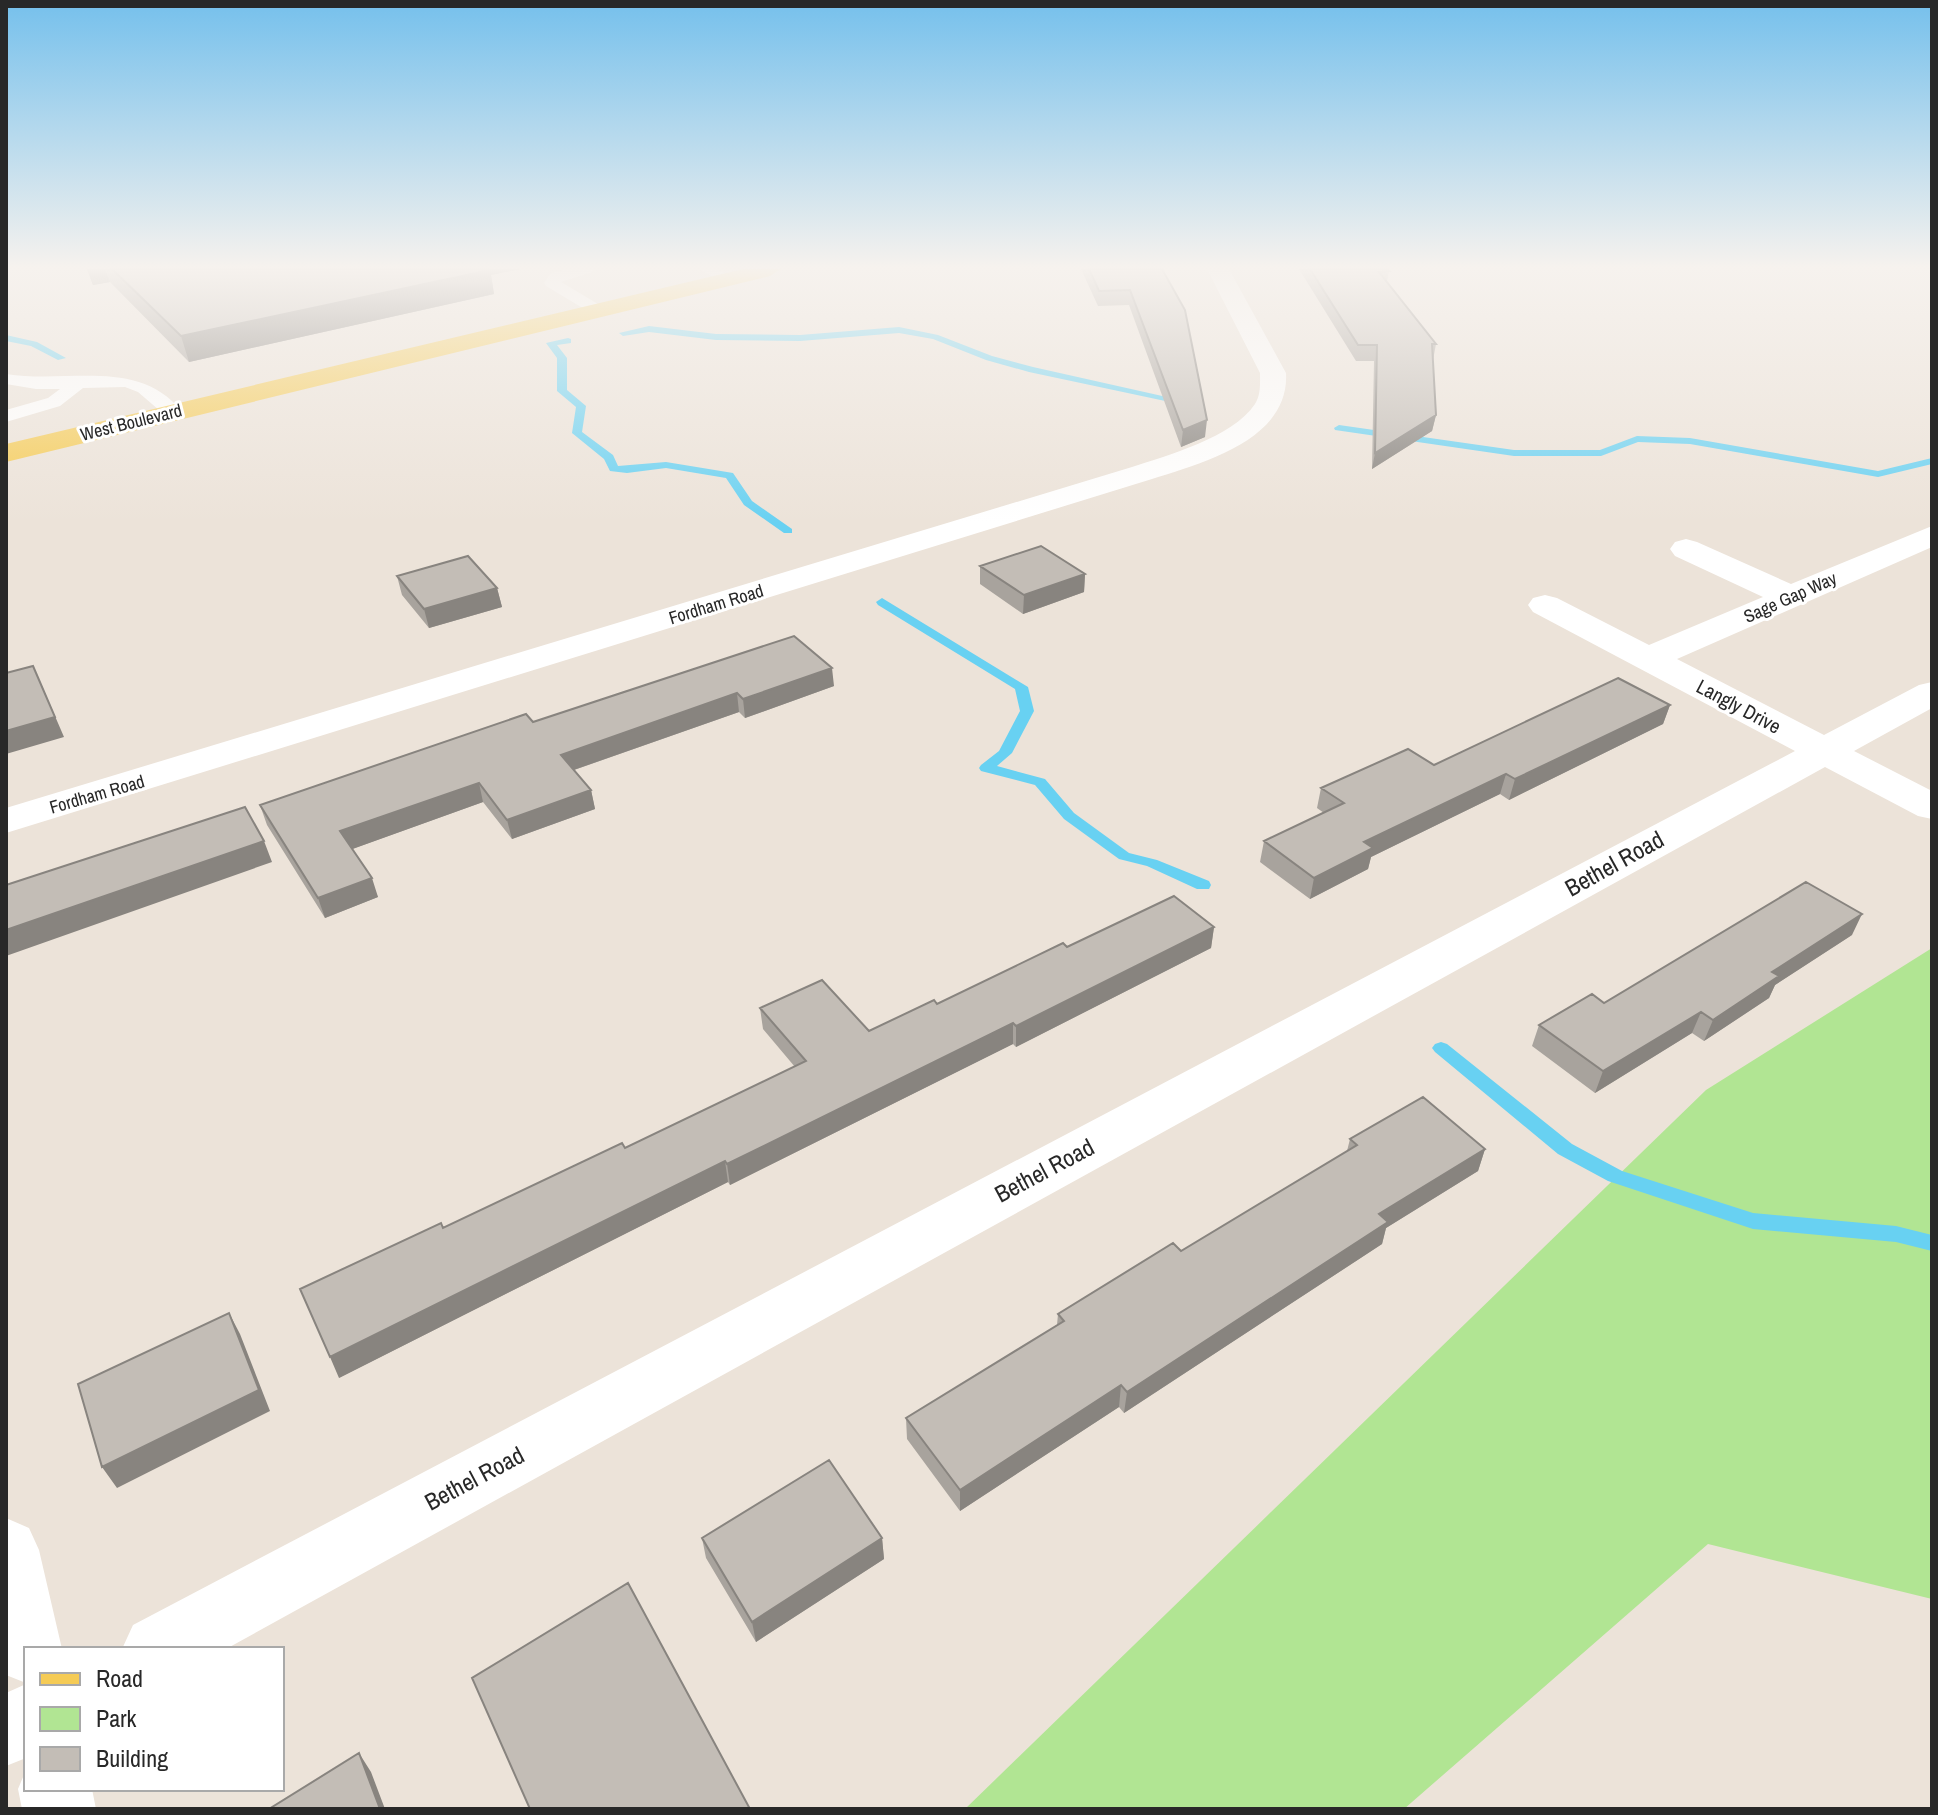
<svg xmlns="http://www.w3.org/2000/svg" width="1938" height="1815" font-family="'Archivo Narrow',sans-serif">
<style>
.green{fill:#b1e593}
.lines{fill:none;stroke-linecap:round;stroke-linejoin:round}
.stream{fill:#68d1f2;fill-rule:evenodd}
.lane{fill:#fff;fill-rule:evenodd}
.street{fill:#fff;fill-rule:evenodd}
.primary{fill:#f5cb55;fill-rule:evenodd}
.wall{fill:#a8a39d}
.shaded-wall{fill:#88847f}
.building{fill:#c3bdb6;stroke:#88847f;stroke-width:2}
.labels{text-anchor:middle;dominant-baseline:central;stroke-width:6;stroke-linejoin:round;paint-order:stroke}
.far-street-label{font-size:18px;fill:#282828;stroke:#fff}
.street-label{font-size:20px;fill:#282828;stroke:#fff}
.near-street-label{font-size:24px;fill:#282828;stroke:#fff}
</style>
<rect width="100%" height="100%" fill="#ece3d9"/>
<!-- green -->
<path class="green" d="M 1932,948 L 1932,1599 L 1708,1544 L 1404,1809 L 965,1809 L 1706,1090 Z"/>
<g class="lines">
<!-- stream -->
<path class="stream" d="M 649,326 L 716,334 L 800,335 L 899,327 L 938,335 L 992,356 L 1033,367 L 1189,402 L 1184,405 L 1029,372 L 986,360 L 933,339 L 899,333 L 800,341 L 716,340 L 649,332 L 623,336 L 619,333 Z
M 6,335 L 37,342 L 66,358 L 58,360 L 31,346 L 6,341 Z
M 568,338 L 571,339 L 571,343 L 557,345 L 567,358 L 567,390 L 586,406 L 582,432 L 613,455 L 618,466 L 666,462 L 733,473 L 752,501 L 792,529 L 792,533 L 784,533 L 744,505 L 726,478 L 666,468 L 627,473 L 610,471 L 604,459 L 572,433 L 576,407 L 557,391 L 557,358 L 546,343 Z
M 1339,425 L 1514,450 L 1600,450 L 1637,436 L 1690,438 L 1878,471 L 1932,458 L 1932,464 L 1878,477 L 1690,444 L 1638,442 L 1601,456 L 1514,456 L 1335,430 L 1334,428 Z
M 882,598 L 1028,687 L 1034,711 L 1012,753 L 997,766 L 1045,779 L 1074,813 L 1129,853 L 1157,860 L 1209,881 L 1211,885 L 1209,889 L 1197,889 L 1147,866 L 1119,859 L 1064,819 L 1035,785 L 981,771 L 979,768 L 981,765 L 999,751 L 1020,711 L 1015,689 L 878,605 L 876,602 Z
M 1441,1042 L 1447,1044 L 1572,1144 L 1622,1171 L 1753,1213 L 1896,1226 L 1932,1235 L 1932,1251 L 1896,1242 L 1753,1229 L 1608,1181 L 1558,1154 L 1435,1052 L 1432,1048 L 1435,1044 Z"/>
<!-- lane -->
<path class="lane" d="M 568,269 L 594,269 L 592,272 L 561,282 L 603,307 L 603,313 L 591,313 L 546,286 L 544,283 L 551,273 Z
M 699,269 L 717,269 L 735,279 L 732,282 L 722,282 Z
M 6,374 C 68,384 139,357 182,412 L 173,418 L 166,416 L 138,392 L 125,387 L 83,388 L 60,406 L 6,422 L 6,410 L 48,398 L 60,389 L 36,389 L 6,384 Z"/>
<!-- street -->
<path class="street" d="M 1207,269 L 1229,269 L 1286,373 C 1290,440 1202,463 1152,479 L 6,833 L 6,808 L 1132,467 C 1168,455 1232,438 1255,404 C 1261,395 1260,383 1260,373 Z
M 1932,526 L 1932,547 L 1677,659 L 1824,735 L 1919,685 L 1932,682 L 1932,708 L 1854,751 L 1932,791 L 1932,819 L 1918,816 L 1825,767 L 226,1649 L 122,1649 L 133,1625 L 1795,751 L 1533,612 L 1528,605 L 1533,598 L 1545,595 L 1557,598 L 1649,645 L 1763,597 L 1675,556 L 1670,549 L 1675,542 L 1686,539 L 1697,542 L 1791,584 Z
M 6,1518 L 29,1528 L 39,1550 L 62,1649 L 26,1649 L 26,1683 L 6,1675 Z
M 26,1684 L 26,1758 L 6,1766 L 6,1693 Z
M 26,1770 L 26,1789 L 92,1789 L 96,1809 L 22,1809 L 18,1789 Z"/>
<!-- primary -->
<path class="primary" d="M 743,269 L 781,269 L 770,276 L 6,462 L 6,444 Z"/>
</g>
<!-- wall -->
<path class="wall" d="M 87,269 L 520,269 L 491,275 L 494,294 L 189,362 L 110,282 L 93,285 Z
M 1081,269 L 1162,269 L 1205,437 L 1181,447 L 1129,305 L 1098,306 Z
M 1299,269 L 1386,269 L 1389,271 L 1387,281 L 1436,344 L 1433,360 L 1436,415 L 1432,431 L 1372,469 L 1374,361 L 1356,361 Z
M 980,566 L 1085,574 L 1084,592 L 1023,614 L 980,584 Z
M 397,576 L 497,588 L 502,607 L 429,628 L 402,595 Z
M 794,636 L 834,686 L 745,718 L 739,712 L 574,770 L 591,790 L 595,809 L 512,839 L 483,802 L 352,849 L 378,897 L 325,918 L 267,825 L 260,805 L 533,722 Z
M 1670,705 L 1663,724 L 1509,800 L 1500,794 L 1371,857 L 1368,869 L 1310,899 L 1260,862 L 1264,841 L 1324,813 L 1317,808 L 1321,788 L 1434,765 Z
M 1214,927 L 1211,948 L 1016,1047 L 1013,1044 L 730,1185 L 728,1182 L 339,1378 L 443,1228 L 625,1148 L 795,1067 L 763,1029 L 760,1008 L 869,1031 L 937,1004 L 1067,947 Z
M 1852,935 L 1775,985 L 1769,998 L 1704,1041 L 1692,1033 L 1595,1093 L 1532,1046 L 1539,1025 L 1604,1003 Z
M 1350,1139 L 1485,1149 L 1478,1171 L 1386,1228 L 1382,1244 L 1124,1413 L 1119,1407 L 960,1511 L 907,1439 L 906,1418 L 1057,1325 L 1058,1314 L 1181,1251 L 1347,1151 Z
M 702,1538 L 882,1538 L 884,1559 L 756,1642 L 706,1558 Z"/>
<!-- shaded-wall -->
<path class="shaded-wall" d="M 87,269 L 105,269 L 110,282 L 93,285 Z
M 475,269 L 520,269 L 491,275 L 494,294 L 189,362 L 181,336 Z
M 1436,415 L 1432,431 L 1372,469 L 1375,453 Z
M 1207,420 L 1205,437 L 1181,447 L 1183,430 Z
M 1085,574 L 1084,592 L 1023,614 L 1024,595 Z
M 497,588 L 502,607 L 429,628 L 424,609 Z
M 832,668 L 834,686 L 745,718 L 743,699 Z
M 42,686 L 64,737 L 6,754 L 6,731 Z
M 737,693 L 739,712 L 565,773 L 561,755 Z
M 1670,705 L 1663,724 L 1509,800 L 1515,779 Z
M 1506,774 L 1500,794 L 1371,857 L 1368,869 L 1310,899 L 1314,878 L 1364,842 Z
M 479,783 L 483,802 L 347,851 L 340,831 Z
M 591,790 L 595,809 L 512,839 L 507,820 Z
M 264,841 L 272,862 L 6,956 L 6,930 Z
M 372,878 L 378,897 L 325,918 L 318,898 Z
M 1862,914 L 1852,935 L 1775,985 L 1769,998 L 1704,1041 L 1713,1020 L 1772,972 Z
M 1214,927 L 1211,948 L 1016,1047 L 1016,1026 Z
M 1701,1012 L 1692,1033 L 1595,1093 L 1603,1071 Z
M 1013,1023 L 1013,1044 L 730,1185 L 727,1164 Z
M 1485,1149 L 1478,1171 L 1386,1228 L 1382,1244 L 1124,1413 L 1127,1392 L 1379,1214 Z
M 725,1161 L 728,1182 L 339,1378 L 330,1357 Z
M 229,1313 L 240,1334 L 270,1411 L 117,1488 L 102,1467 Z
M 1121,1385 L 1119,1407 L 960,1511 L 960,1490 Z
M 882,1538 L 884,1559 L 756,1642 L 752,1622 Z
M 359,1753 L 371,1772 L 385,1809 L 380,1809 Z"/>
<!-- building -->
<path class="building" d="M 112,269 L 488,269 L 490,270 L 181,336 Z
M 1089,269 L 1162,269 L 1185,310 L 1207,420 L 1183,430 L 1130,290 L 1099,291 Z
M 1310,269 L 1386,269 L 1389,271 L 1379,272 L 1436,344 L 1432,344 L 1436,415 L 1375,453 L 1377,345 L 1358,345 Z
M 1041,546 L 1085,574 L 1024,595 L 980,566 Z
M 468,556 L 497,588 L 424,609 L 397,576 Z
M 794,636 L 832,668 L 743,699 L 737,693 L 561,755 L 591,790 L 507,820 L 479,783 L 340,831 L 372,878 L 318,898 L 260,805 L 526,714 L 533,722 Z
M 33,666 L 55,717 L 6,731 L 6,673 Z
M 1618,678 L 1670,705 L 1515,779 L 1506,774 L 1364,842 L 1373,848 L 1314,878 L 1264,841 L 1344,803 L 1321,788 L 1408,749 L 1434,765 Z
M 245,807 L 264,841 L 6,930 L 6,885 Z
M 1806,882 L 1862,914 L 1772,972 L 1779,976 L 1713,1020 L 1701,1012 L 1603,1071 L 1539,1025 L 1592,994 L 1604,1003 Z
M 1174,896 L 1214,927 L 1016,1026 L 1013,1023 L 727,1164 L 725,1161 L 330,1357 L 300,1289 L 441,1223 L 443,1228 L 622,1143 L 625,1148 L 806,1061 L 760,1008 L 822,980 L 869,1031 L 934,1000 L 937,1004 L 1063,943 L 1067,947 Z
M 1423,1097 L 1485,1149 L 1379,1214 L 1388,1222 L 1127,1392 L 1121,1385 L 960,1490 L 906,1418 L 1064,1321 L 1058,1314 L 1173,1243 L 1181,1251 L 1357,1145 L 1350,1139 Z
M 229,1313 L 259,1390 L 102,1467 L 78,1384 Z
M 829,1460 L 882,1538 L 752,1622 L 702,1538 Z
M 628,1583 L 750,1809 L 530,1809 L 472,1678 Z
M 359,1753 L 380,1809 L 269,1809 Z"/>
<!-- sky -->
<linearGradient id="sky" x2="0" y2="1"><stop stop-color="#75c0ec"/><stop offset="0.51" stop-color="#f6f2ee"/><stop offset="1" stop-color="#f6f2ee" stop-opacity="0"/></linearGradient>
<rect width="1938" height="523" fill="url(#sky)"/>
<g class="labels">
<!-- far-street labels -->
<g class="far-street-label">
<text transform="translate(131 422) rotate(-14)">West Boulevard</text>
<text transform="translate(1790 597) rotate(-24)">Sage Gap Way</text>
<text transform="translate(716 604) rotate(-17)">Fordham Road</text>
<text transform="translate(97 794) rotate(-16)">Fordham Road</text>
</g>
<!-- street labels -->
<g class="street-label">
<text transform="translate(1739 706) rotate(28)">Langly Drive</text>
</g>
<!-- near-street labels -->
<g class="near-street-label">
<text transform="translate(1614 863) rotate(-29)">Bethel Road</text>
<text transform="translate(1044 1170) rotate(-28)">Bethel Road</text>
<text transform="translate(474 1478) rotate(-28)">Bethel Road</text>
</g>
</g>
<!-- border -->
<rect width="1938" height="1815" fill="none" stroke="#282828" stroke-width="16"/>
<!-- legend -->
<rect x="24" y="1647" width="260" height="144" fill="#ffffff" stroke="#a9a9a9" stroke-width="2"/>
<rect x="40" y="1673" width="40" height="12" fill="#f5cb55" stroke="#a9a9a9" stroke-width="2"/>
<text x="96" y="1687" font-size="24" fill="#282828">Road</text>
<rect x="40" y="1707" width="40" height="24" fill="#b1e593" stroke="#a9a9a9" stroke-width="2"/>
<text x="96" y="1727" font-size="24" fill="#282828">Park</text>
<rect x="40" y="1747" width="40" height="24" fill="#c3bdb6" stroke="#a9a9a9" stroke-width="2"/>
<text x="96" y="1767" font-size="24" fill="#282828">Building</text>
</svg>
